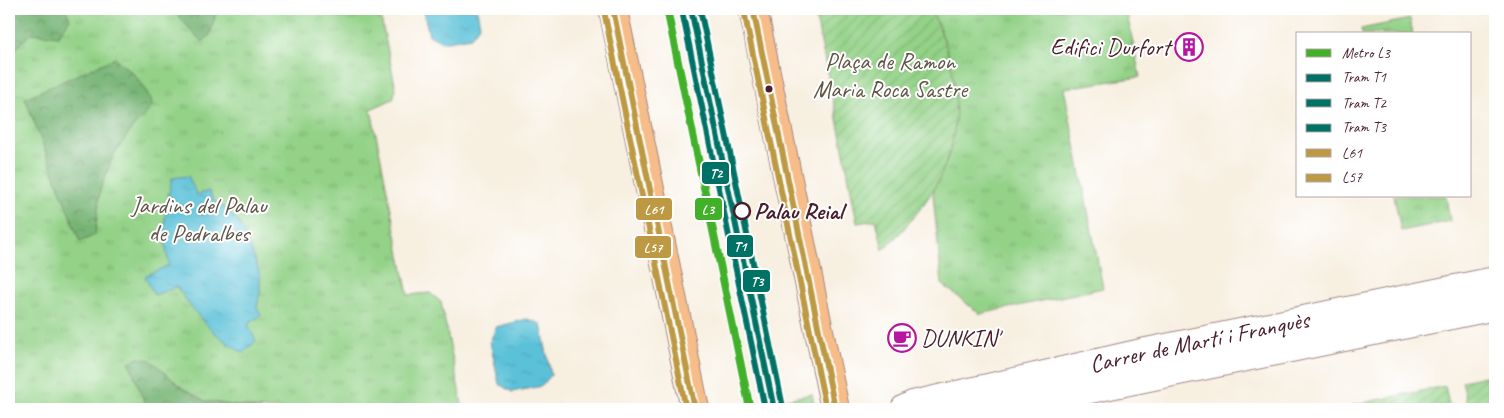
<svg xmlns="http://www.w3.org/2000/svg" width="1504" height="418" font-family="Caveat,sans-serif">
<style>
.grass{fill:url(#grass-tufts);stroke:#6e7859}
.forest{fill:url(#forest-crowns);stroke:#606a50}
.garden{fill:url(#garden-furrows);stroke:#6e7859}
.water{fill:url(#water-ripples);stroke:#527082}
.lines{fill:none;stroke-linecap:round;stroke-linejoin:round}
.minor-casing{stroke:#a08786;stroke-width:30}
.major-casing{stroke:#a08786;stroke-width:30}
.minor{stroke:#fff;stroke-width:28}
.major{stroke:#f7bd88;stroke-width:28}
.bus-1-casing{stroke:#fff;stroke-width:10}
.bus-2-casing{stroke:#fff;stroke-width:10}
.bus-1{stroke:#bc9942;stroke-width:6}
.bus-2{stroke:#bc9942;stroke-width:6}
.tram-1-casing{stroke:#fff;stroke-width:10}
.tram-2-casing{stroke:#fff;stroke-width:10}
.tram-3-casing{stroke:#fff;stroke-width:10}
.tram-1{stroke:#007165;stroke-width:6}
.tram-2{stroke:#007165;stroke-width:6}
.tram-3{stroke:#007165;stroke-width:6}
.metro-1-casing{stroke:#fff;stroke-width:11}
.metro-1{stroke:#43b02a;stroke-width:8}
.bus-dot{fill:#4a1f2b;stroke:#fff;stroke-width:2}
.stop-dot{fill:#fff;stroke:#4a1f2b;stroke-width:2.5}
.labels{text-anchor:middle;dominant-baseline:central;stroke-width:4;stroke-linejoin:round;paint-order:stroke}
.poi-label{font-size:24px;fill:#4a1f2b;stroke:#fff;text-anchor:end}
.park-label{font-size:24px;fill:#605547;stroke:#fff}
.stop-label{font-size:24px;font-weight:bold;fill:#4a1f2b;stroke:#fff;text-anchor:start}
.street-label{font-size:24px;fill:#4a1f2b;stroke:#fff}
.line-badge{stroke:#fff;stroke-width:2}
.badge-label{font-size:14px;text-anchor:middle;font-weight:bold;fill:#fff}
</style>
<defs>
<pattern id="grass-tufts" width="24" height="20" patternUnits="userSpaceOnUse" patternTransform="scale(1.25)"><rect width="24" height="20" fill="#93d287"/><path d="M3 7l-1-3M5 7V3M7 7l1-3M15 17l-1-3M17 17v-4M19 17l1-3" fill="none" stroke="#80b475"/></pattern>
<pattern id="forest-crowns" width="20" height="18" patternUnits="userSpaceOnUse" patternTransform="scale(1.25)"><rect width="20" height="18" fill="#76b474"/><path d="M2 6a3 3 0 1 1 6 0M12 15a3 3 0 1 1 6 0" fill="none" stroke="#63925f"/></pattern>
<pattern id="garden-furrows" width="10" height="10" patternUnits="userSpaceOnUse" patternTransform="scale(1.25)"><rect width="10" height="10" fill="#93d287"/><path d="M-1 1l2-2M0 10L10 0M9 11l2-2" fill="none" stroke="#80b475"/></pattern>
<pattern id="water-ripples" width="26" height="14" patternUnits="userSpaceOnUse" patternTransform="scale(1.25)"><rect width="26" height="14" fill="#5ac1d8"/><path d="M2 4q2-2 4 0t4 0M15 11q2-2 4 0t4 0" fill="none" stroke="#50a5ba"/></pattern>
</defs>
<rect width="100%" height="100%" fill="#fff"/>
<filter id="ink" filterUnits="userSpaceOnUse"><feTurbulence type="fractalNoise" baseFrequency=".02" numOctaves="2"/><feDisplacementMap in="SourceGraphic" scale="10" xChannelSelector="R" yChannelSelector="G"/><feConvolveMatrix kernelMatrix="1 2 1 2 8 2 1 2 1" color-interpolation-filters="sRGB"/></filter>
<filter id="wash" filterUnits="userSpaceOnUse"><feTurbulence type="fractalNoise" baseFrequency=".0096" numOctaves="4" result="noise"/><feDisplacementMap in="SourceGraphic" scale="20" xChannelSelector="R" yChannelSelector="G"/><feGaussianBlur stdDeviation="1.12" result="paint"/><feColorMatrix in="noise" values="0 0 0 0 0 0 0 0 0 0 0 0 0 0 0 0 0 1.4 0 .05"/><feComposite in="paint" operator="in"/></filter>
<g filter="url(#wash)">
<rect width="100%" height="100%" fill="#f7efe0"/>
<!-- grass -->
<path class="grass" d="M 9,9 L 379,9 L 396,89 L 393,99 L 371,109 L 408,295 L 430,293 L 441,302 L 463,409 L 9,409 Z
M 930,9 L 1126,9 L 1140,77 L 1064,88 L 1103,288 L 980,314 L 942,284 L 933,195 C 934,185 941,176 944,166 C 948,148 955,128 955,109 C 956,74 947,39 930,9 Z
M 1410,19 L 1413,34 L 1362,34 L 1361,29 Z
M 1394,196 L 1446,196 L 1450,221 L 1401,231 Z
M 812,394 L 815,409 L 763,409 L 762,404 Z"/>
<!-- forest -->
<path class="forest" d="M 9,9 L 66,9 L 70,19 L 58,36 L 31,33 L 9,56 Z
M 172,9 L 217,9 L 210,35 L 203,42 L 201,41 Z
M 115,58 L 135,75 L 151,99 L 152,105 L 150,110 L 133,127 L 113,156 L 100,190 L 95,235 L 80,242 L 25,98 Z
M 138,358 L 151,360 L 181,387 L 205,401 L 261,409 L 147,409 L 129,362 Z"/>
<!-- garden -->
<path class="garden" d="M 814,9 L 930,9 C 957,58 966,123 941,175 C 928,203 905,229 883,250 L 876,220 L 857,223 L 844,153 Z
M 1495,374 L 1495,409 L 1468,409 L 1462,381 Z
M 1445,386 L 1450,409 L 1353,409 L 1352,405 Z"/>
<!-- water -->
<path class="water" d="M 423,9 L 477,9 L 480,25 L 471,37 L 442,42 L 429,35 Z
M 188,176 L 197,195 L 209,191 L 214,201 L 225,208 L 237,220 L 246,236 L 260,275 L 260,292 L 257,308 L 261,315 L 248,324 L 256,341 L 243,353 C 212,334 198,318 177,287 L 154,295 L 145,276 L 169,265 C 161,230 165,211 172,178 Z
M 527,319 L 541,324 L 551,375 L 542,386 L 512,392 L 499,384 L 490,342 L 496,327 Z"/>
</g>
<g filter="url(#ink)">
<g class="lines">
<defs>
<g id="minor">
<path id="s1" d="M 905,409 L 913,405 L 1142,353 L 1495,281"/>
<path d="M 993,409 L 1495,306"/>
</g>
<path id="major" d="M 613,9 L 695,409
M 753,9 L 835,409"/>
</defs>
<!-- minor casing -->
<use href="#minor" class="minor-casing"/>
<!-- major casing -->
<use href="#major" class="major-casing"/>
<!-- minor -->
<use href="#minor" class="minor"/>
<!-- major -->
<use href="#major" class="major"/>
<defs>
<path id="bus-1" d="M 613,9 L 695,409
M 753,9 L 835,409"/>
<path id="bus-2" d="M 604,11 L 686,409
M 744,11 L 826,409"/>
</defs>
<!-- bus-1 casing -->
<use href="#bus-1" class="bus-1-casing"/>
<!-- bus-2 casing -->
<use href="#bus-2" class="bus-2-casing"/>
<!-- bus-1 -->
<use href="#bus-1" class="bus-1"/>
<!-- bus-2 -->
<use href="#bus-2" class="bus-2"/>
<defs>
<path id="tram-1" d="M 691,9 L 774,409"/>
<path id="tram-2" d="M 682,11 L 765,409"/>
<path id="tram-3" d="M 700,9 L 783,407"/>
</defs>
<!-- tram-1 casing -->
<use href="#tram-1" class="tram-1-casing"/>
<!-- tram-2 casing -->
<use href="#tram-2" class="tram-2-casing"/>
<!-- tram-3 casing -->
<use href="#tram-3" class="tram-3-casing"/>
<!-- tram-1 -->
<use href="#tram-1" class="tram-1"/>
<!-- tram-2 -->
<use href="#tram-2" class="tram-2"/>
<!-- tram-3 -->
<use href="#tram-3" class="tram-3"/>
<defs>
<path id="metro-1" d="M 667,9 L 750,409"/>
</defs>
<!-- metro-1 casing -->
<use href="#metro-1" class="metro-1-casing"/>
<!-- metro-1 -->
<use href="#metro-1" class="metro-1"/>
</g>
</g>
<!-- icons -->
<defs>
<symbol id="building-ring" viewBox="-11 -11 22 22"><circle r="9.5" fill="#fff" stroke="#b5179e" stroke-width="1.5"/><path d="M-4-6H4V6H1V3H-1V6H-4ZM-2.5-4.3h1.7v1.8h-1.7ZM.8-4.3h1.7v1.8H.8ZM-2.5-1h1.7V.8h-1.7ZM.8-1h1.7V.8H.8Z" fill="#b5179e"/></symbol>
<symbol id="cafe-ring" viewBox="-11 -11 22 22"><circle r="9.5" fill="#fff" stroke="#b5179e" stroke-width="1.5"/><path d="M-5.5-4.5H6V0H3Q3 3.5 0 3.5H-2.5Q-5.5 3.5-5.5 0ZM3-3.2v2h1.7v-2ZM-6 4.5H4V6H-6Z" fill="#b5179e"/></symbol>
</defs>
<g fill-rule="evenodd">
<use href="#building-ring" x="1173" y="31" width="32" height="32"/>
<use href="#cafe-ring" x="886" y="322" width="32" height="32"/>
</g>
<!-- markers -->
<circle class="bus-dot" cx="769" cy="89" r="4.5"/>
<circle class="stop-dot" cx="742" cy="211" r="8"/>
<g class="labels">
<!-- poi labels -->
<g class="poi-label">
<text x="1170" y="47">Edifici Durfort</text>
<text x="921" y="338" text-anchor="start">DUNKIN'</text>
</g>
<!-- park labels -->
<g class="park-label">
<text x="890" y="61">Plaça de Ramon<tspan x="890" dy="28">Maria Roca Sastre</tspan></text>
<text x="199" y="205">Jardins del Palau<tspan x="199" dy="28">de Pedralbes</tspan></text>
</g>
<!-- stop labels -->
<g class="stop-label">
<text x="754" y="211">Palau Reial</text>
</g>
<!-- street labels -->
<g class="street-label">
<text stroke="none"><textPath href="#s1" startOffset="302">Carrer de Martí i Franquès</textPath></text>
</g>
</g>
<g class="line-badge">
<rect x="701" y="161" width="29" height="24" rx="5" fill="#007165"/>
<rect x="635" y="197" width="38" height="24" rx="5" fill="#bc9942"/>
<rect x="694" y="197" width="29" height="24" rx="5" fill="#43b02a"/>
<rect x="726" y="234" width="28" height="24" rx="5" fill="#007165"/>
<rect x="634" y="235" width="38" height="24" rx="5" fill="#bc9942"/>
<rect x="742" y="269" width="29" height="24" rx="5" fill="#007165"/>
</g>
<g class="badge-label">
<text x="716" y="178">T2</text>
<text x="654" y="214">L61</text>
<text x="708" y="214">L3</text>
<text x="740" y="251">T1</text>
<text x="653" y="252">L57</text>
<text x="757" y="286">T3</text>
</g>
<!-- margin -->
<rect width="1504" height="418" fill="none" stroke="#fff" stroke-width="30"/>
<!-- legend -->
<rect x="1296" y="32" width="175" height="165" fill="#ffffff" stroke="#b7a5aa"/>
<rect x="1306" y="49" width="25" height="8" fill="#43b02a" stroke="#b7a5aa"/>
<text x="1342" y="58" font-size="15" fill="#4a1f2b">Metro L3</text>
<rect x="1306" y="74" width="25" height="8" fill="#007165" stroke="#b7a5aa"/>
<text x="1342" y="82" font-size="15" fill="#4a1f2b">Tram T1</text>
<rect x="1306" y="99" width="25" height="8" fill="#007165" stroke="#b7a5aa"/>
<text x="1342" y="108" font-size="15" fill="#4a1f2b">Tram T2</text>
<rect x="1306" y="124" width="25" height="8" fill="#007165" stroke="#b7a5aa"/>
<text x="1342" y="132" font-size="15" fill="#4a1f2b">Tram T3</text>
<rect x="1306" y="149" width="25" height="8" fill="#bc9942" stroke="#b7a5aa"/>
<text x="1342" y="158" font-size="15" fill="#4a1f2b">L61</text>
<rect x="1306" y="174" width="25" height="8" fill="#bc9942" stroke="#b7a5aa"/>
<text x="1342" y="182" font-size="15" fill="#4a1f2b">L57</text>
</svg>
